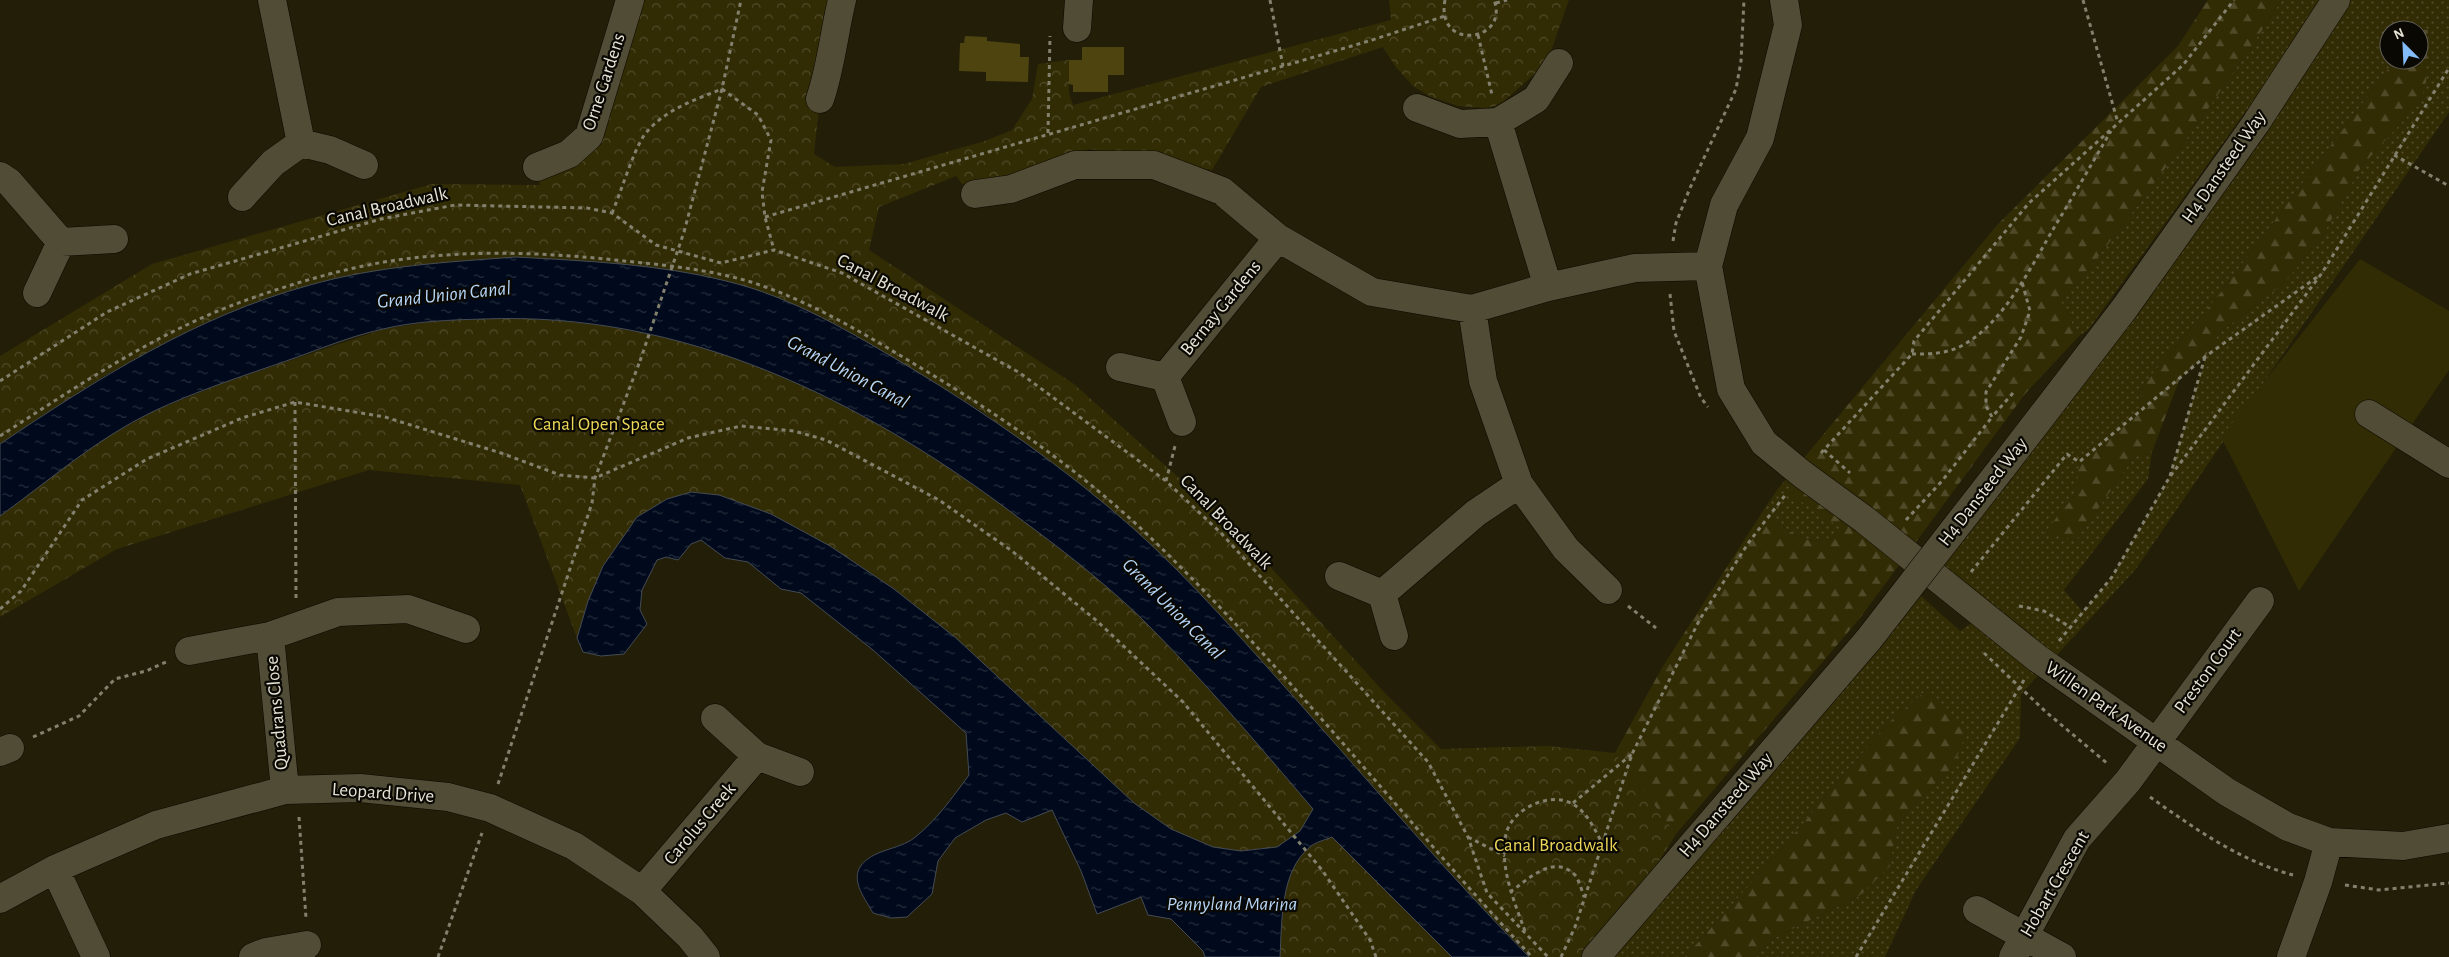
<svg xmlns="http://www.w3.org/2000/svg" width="2449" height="957" font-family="'Alegreya Sans',sans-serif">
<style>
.grass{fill:url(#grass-dots);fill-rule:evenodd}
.forest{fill:url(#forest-firs)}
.park{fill:url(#park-crowns)}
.garden{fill:#322c05}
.water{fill:url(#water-ripples);stroke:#454b54}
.building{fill:#4d4410}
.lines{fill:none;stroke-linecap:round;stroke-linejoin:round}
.minor-casing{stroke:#0c0800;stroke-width:29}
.path{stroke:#83806e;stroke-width:3;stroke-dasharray:4 4;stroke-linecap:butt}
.minor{stroke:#504c35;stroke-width:28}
.minor-bridge-casing{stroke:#0c0800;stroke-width:29;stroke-linecap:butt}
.path-bridge{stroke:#83806e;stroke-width:3;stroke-dasharray:4 4;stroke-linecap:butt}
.minor-bridge{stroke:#504c35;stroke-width:28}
.labels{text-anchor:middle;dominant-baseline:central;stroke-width:4.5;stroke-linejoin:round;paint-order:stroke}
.street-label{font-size:19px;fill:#e6e4d6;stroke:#0a0802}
.park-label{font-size:19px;fill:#edd759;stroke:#0a0802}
.water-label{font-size:20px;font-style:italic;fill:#b5d4f6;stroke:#0a0802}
</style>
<defs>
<pattern id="grass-dots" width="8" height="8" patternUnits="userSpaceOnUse" patternTransform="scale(1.25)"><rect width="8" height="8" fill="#322c05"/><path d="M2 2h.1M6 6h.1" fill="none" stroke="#504a29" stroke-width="1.8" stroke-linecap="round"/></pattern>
<pattern id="forest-firs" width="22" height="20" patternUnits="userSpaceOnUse" patternTransform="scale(1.25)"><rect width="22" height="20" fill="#322c05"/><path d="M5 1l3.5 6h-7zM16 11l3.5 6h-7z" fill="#504a29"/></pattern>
<pattern id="park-crowns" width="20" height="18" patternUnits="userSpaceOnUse" patternTransform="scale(1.25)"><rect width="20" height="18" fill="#322c05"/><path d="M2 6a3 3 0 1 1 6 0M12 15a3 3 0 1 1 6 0" fill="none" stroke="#504a29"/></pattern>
<pattern id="water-ripples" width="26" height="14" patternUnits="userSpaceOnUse" patternTransform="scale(1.25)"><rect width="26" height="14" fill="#000a1c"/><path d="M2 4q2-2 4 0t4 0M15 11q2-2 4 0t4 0" fill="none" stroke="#252e3c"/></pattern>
</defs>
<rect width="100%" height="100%" fill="#221e08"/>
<!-- grass -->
<path class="grass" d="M 2282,0 L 2321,0 L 2252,103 L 2088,330 L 2079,336 L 2061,303 C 2140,207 2213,104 2282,0 Z
M 2336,0 L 2449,0 L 2449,112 L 2136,569 L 2021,694 L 2020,738 L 1916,890 L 1885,957 L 1754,957 L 1774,938 L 1859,896 L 1890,866 L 1896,829 L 1912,806 L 1952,768 L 1928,689 L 1887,724 L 1774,858 L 1685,957 L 1596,957 L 1911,587 L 1960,631 L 1984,615 L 1925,566 ZM 2418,29 L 2428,30 L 2421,101 L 2361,167 L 2321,238 L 2283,284 L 2219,333 L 2206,356 L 2169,478 L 2112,577 L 2083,612 L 2064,590 L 2148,479 L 2152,452 L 2134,457 L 2076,540 L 2045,533 L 2076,494 L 2080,462 L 2138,413 L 2143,385 L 2218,296 L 2395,60 L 2389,60 L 2389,30 Z
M 1798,465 L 1802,474 L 1788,492 L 1845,530 C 1807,554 1794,533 1763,511 L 1777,490 Z"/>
<!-- forest -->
<path class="forest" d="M 2208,0 L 2282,0 C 2213,104 2140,207 2061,303 L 2079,336 L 2025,394 L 1860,618 L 1676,834 L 1615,753 L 1663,666 L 1763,511 C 1794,533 1807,554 1844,530 L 1787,492 L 1802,474 L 1798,465 L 1998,224 L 2178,46 Z
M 2418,29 L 2428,30 L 2426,82 L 2421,101 L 2361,167 L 2321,238 L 2283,284 L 2219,333 L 2206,356 L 2180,378 L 2152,452 L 2134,457 L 2076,540 L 2044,533 L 2076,494 L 2079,462 L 2138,413 L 2143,385 L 2218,296 L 2395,60 L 2419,60 Z
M 1928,689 L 1968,730 L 1952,768 L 1912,806 L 1896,829 L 1890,866 L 1859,896 L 1774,938 L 1754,957 L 1685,957 L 1774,858 L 1887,724 Z"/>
<!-- park -->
<path class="park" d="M 630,0 L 843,0 L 820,99 L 814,154 L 835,167 L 904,164 L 985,141 L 1012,130 L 1032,99 L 1038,64 L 1069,60 L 1069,93 L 1073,105 L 1391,20 L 1389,0 L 1569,0 L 1551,51 L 1540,69 L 1504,101 L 1495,106 L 1485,108 L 1458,106 L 1431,97 L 1413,86 L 1395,66 L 1383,47 L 1261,87 L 1212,170 L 1089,149 L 1061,161 L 993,180 L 962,184 L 956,176 L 879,207 L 869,250 L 1074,384 L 1234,527 L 1383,691 L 1441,749 L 1548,746 L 1615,753 L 1676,834 L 1609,942 L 1596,957 L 1531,957 L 1473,899 L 1229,624 L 1133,529 L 982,411 L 840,326 L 747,287 L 681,272 L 594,262 L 516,257 L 459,261 L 309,285 L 210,321 L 104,376 L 0,444 L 0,356 L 152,264 L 432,184 L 540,185 L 537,167 L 569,154 Z
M 512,318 C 556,320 600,321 643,331 C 783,363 910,435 1024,521 C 1063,550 1101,580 1137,614 C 1200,674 1256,743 1314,809 L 1300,831 L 1277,847 L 1241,851 L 1213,847 L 1171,829 L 1134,803 L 956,638 L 894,589 L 830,546 L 771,514 L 719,495 L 588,601 L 577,638 L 520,485 L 369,470 L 117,549 L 0,617 L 0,516 L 66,465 L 106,438 L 152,412 L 221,384 L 384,329 L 443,320 Z
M 1332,837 L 1452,957 L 1280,957 C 1282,922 1280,871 1310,847 C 1316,842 1325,840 1332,837 Z"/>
<!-- garden -->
<path class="garden" d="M 2360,259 L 2449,311 L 2449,370 L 2299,591 L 2221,437 Z"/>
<!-- water -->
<path class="water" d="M 516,257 C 586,261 658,264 726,281 C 793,297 852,333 911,368 C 989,415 1065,468 1134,529 C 1194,583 1247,645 1301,705 C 1376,790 1450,876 1529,957 L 1452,957 L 1332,837 C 1325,840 1315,842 1310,847 C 1280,871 1282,922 1280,957 L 1205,957 L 1203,951 L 1171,919 L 1148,915 L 1141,897 L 1097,914 L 1081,871 L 1052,810 L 1022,822 L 1006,813 L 986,820 L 955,838 L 938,861 L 932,894 L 907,917 L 891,918 L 873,913 C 866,900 851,882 860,867 C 872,849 899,850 914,838 C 936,821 952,798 969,775 L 966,733 L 873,650 L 801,593 L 781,589 L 748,562 L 725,558 L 701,540 L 691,544 L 678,560 L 666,557 L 657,560 L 642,590 L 640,610 L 647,624 L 624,654 L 601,656 L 583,652 L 577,638 L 588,601 L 603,566 L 637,517 L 667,499 L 691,492 L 719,495 L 771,514 L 830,546 L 894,589 L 956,638 L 1134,803 L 1171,829 L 1213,847 L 1241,851 L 1277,847 L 1300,831 L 1313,809 C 1257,743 1200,676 1138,615 C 1101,580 1060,548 1019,518 C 862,399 684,311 483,319 C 450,320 416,321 383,329 C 351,336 320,349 289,360 C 243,376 196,391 152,412 C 96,439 50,480 0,516 L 0,444 C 97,379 196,316 310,285 C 377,266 447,262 516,257 Z"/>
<!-- building -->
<path class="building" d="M 965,36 L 987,37 L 987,41 L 1020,44 L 1020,57 L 1029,57 L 1028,82 L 986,81 L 986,72 L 959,71 L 960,43 L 964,43 Z
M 1082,47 L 1124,47 L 1124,75 L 1108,75 L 1108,92 L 1073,92 L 1073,85 L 1069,84 L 1069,60 L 1082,60 Z"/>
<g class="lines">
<defs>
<path id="minor" d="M 272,0 L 301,143
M 1784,0 L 1788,25 L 1760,138 L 1724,205 L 1708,266 L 1731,389 L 1764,443 L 1802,474 L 1865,520 L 2037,658 L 2227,792 L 2288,827 L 2329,842 L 2403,846 L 2449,838
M 1077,28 L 1079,0
M 820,99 C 831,67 834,33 842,0
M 1417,108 L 1460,124 L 1498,122 L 1536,99 L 1559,63
M 1498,122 L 1548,287
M 537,167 L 569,154 L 589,136 L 630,0
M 0,176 L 9,182 L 61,242
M 975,194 L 1011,189 L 1075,165 L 1154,165 L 1222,191 L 1278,238 L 1372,292 L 1472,309 L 1548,287 L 1635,268 L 1708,266
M 242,197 L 273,163 L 301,143 L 330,150 L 364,165
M 37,293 L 61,242 L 114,239
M 1472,309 L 1483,381 L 1519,484 L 1566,549 L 1608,590
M 1120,367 L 1165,377 L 1182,422
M 1165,377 L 1278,238
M 2369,414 L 2449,464
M 2001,469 L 2124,309 L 2256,123 L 2336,0
M 1339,576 L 1382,594 L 1394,636
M 1382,594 L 1476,513 L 1519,484
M 270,636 L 338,612 L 408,609 L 466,629
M 189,651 L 270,636 L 285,790
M 0,752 L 10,748
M 757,756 L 800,772
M 55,869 L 96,957
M 642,891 L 757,756 L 715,718
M 0,899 L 55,869 L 156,825 L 285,790 L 360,788 L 448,797 L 490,808 L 574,846 L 642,891 L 690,937 L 706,957
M 1977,910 L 2062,957
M 253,957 L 266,952 L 307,945
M 1596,957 L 1869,639
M 2013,957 L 2077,839 L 2128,781 L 2260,601
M 2291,957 L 2318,882 L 2329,842"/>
</defs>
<!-- minor casing -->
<use href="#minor" class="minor-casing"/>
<!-- path -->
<path class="path" d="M 1270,0 L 1283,66
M 1445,0 C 1435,52 1510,42 1494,0
M 2083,0 L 2118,123
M 1496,3 L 1507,0
M 1478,35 L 1492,95
M 1048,133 L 1050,36
M 2394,155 L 2449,186
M 612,213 C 621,192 632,155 643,137 C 661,111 694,100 722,89 L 758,115 L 771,140 L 762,192 L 765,217 L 774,250
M 765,217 L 1369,41 L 1445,16
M 684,232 L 722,89 L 741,0
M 1673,241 L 1676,223 L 1690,188 L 1736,89 L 1741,61 L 1744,0
M 1670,294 L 1674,331 L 1701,398 L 1708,407
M 1912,354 C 1930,354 1947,354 1963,345 C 2004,323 2032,265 2055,226 C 2074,195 2092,163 2111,131
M 0,381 L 107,312 L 190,274 L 381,219 L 455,205 L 587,208 L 612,213 L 656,245 L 721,263 L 774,250 L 842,273 L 1020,373 L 1166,481 L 1221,533 L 1428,762 L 1468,837 L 1487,893 L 1548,957
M 2013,393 L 1992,417 L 1986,406 L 1986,392 L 2021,337 L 2030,311 L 2022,282
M 295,402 L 296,598
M 0,436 C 75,388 149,337 233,305 C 281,287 333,271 384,262 C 463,249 545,252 624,261 C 666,265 711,270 751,282 C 810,301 863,333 916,365 C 1000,415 1083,472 1153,540 C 1289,671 1404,820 1532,957
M 1824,450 L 1850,473
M 1821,453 L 1912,354 L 1914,341 L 2029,203 L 2183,65 L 2234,0
M 2170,476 L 2205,357
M 1166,481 L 1175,446
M 1906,520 L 1942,481 L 1992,417
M 1971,572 L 2067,454 L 2079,462 L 2206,356 L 2320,275
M 1628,606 L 1656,628
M 2019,606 L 2044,611 L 2070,627
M 0,609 L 21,591 L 82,500 L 147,459 L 242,418 L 295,402 L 385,417 L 501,453 L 560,475 L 595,478 L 688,438 L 741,426 L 794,431 L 826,440 L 939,500 L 1012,551 L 1097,621 L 1183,702 L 1322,870 L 1370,940 L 1376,957
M 2059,641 L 2112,577 L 2169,478 L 2322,273 L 2449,68
M 1984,653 L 2046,712 L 2108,764
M 33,737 L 79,716 L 115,679 L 146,671 L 166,662
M 498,784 L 592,503 L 595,478 L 640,361
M 2150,797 C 2194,828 2240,861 2293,875
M 1573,803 L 1632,754
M 299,817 L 306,918
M 1468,837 L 1505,856
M 2345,885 L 2379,890 L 2449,883
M 1510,892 C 1528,880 1553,853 1575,875 C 1579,880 1582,891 1584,897
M 1525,931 C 1514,901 1499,866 1506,834 C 1512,809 1548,792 1571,803 C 1587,811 1595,830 1603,845
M 438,957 L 482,833
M 1561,957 L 1575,927 L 1632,754 L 1700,619 L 1749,542 L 1786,494
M 1856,957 L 2024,680"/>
<!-- minor -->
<use href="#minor" class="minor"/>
<defs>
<path id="minor-bridge" d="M 1869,639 L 2001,469"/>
</defs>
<!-- minor-bridge casing -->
<use href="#minor-bridge" class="minor-bridge-casing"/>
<!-- path-bridge -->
<path class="path-bridge" d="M 640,361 L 684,232"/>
<!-- minor-bridge -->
<use href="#minor-bridge" class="minor-bridge"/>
</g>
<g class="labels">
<!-- street labels -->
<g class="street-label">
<text transform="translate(604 82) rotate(-72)">Orne Gardens</text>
<text transform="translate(2224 167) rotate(-55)">H4 Dansteed Way</text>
<text transform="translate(387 207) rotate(-13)">Canal Broadwalk</text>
<text transform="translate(893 288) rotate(28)">Canal Broadwalk</text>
<text transform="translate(1221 308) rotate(-51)">Bernay Gardens</text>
<text transform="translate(1983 492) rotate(-52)">H4 Dansteed Way</text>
<text transform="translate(1226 522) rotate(46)">Canal Broadwalk</text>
<text transform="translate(2208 671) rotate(-54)">Preston Court</text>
<text transform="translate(2106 707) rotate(35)">Willen Park Avenue</text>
<text transform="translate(277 713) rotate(-95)">Quadrans Close</text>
<text transform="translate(383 793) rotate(4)">Leopard Drive</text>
<text transform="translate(1726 805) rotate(-49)">H4 Dansteed Way</text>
<text transform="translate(700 824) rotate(-50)">Carolus Creek</text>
<text transform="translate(2055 884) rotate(-60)">Hobart Crescent</text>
</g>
<!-- park labels -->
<g class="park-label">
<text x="599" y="424">Canal Open Space</text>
<text x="1556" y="845">Canal Broadwalk</text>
</g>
<!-- water labels -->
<g class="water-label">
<text transform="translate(444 295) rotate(-6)">Grand Union Canal</text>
<text transform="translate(848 372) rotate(28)">Grand Union Canal</text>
<text transform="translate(1173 609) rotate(45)">Grand Union Canal</text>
<text x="1232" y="904">Pennyland Marina</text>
</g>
</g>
<!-- north arrow -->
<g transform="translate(2404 45) rotate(336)"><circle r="24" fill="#0a0802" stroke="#626057"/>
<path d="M0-4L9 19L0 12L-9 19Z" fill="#83bcfb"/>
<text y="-8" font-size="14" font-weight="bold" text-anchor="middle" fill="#e6e4d6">N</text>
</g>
</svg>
